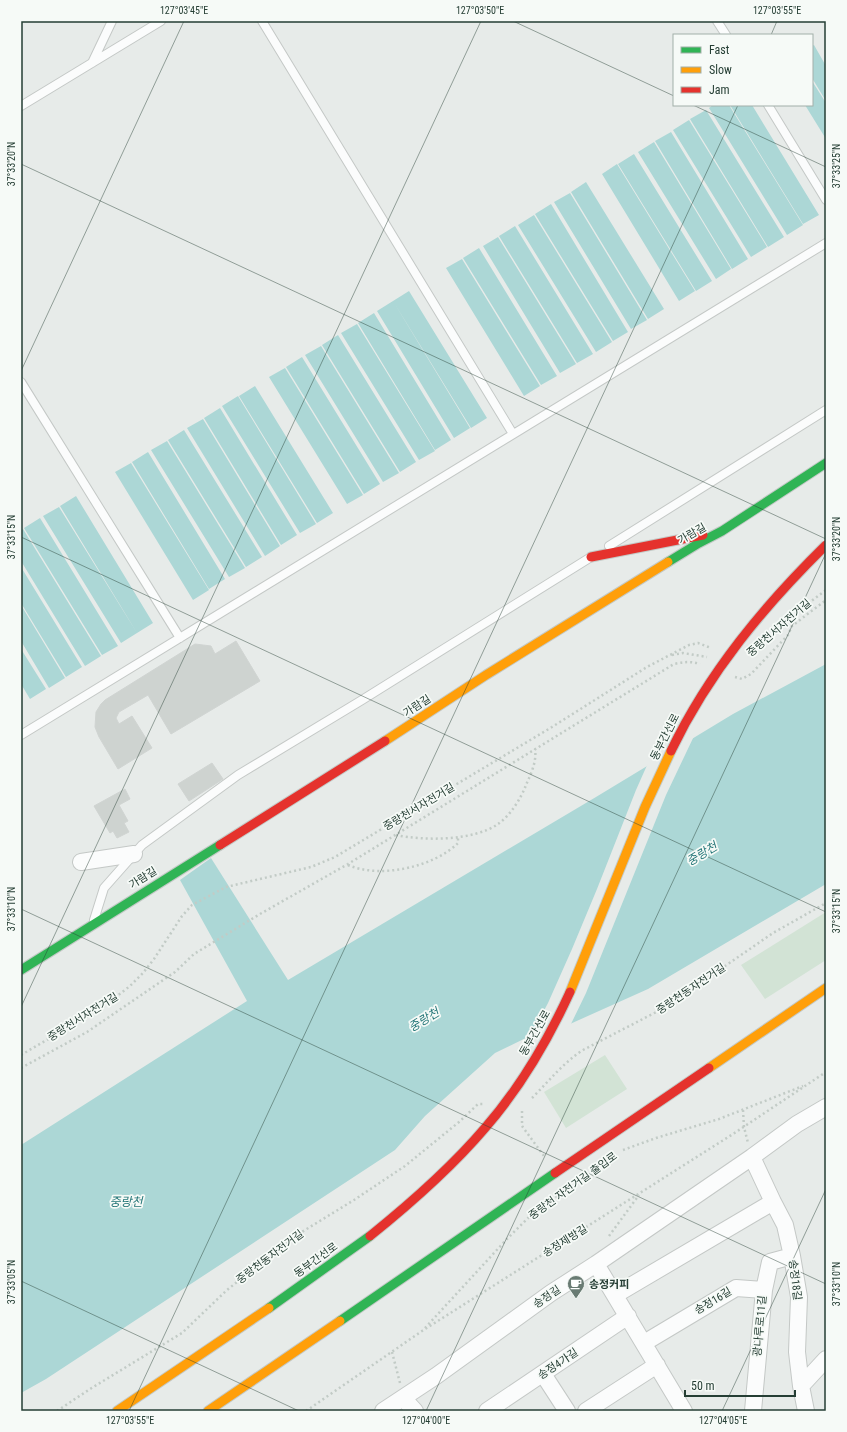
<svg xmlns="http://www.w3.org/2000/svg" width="847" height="1432" font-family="'Roboto Condensed','Noto Sans KR',sans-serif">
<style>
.green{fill:#d2e3d5}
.water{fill:#acd7d6}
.pier{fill:#e7ebe9}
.building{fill:#ced3d0;stroke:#d0d4d2}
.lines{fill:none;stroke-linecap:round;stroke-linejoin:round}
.lane-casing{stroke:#c4c8c6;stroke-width:10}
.street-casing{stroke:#c4c8c6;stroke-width:18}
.fast-casing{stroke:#c3c9c6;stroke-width:11}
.slow-casing{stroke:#c3c9c6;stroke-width:11}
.jam-casing{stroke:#c3c9c6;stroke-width:11}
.path{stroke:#c2cbc6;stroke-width:2.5;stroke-dasharray:2 3;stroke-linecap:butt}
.lane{stroke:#fbfcfc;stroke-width:8}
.street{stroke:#fbfcfc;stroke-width:16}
.fast{stroke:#30b455;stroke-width:9}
.slow{stroke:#ff9f0a;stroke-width:9}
.jam{stroke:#e5322d;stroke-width:9}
.slow-bridge-casing{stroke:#c2cac7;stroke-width:11;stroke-linecap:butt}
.jam-bridge-casing{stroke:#c2cac7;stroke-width:11;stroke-linecap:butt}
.slow-bridge{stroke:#ff9f0a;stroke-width:9}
.jam-bridge{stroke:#e5322d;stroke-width:9}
.ticks{fill:none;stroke:#253e34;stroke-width:1;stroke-opacity:0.45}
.labels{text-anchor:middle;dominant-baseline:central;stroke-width:3.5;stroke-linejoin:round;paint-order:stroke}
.street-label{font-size:11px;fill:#253e34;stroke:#f6faf7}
.poi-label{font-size:11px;font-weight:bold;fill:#253e34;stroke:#f6faf7;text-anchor:start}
.water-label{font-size:12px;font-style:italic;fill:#237577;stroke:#f6faf7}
.neatline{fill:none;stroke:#253e34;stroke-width:1.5}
.ticks-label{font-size:10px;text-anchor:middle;fill:#253e34}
</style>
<rect width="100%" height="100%" fill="#e7ebe9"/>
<!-- green -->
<path class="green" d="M 826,912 L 826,960 L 765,999 L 741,965 Z
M 605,1055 L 627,1089 L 566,1128 L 544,1092 Z"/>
<!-- water -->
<path class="water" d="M 814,45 L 826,66 L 826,101 L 812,78 L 812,46 Z
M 812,81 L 826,103 L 826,139 L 805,105 L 812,105 Z
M 713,105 L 729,105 L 803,225 L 787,235 L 709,108 Z
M 730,105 L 752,105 L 819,215 L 803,224 Z
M 706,110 L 784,237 L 768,247 L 690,119 Z
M 689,120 L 767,247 L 751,257 L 673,130 Z
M 671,132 L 748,259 L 732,269 L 655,141 Z
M 654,142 L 731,269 L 716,279 L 638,152 Z
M 634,154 L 712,281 L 696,291 L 618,164 Z
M 617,164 L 695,291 L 679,301 L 602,174 Z
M 586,182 L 664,309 L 648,319 L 571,192 Z
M 570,193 L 647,320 L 631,329 L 554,202 Z
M 551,204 L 628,332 L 613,341 L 535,214 Z
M 534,215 L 612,342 L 596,352 L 518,225 Z
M 515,226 L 593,354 L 577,363 L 499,236 Z
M 498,237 L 576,364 L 560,373 L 483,246 Z
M 479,248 L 557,376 L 541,385 L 463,258 Z
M 462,259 L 540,386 L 524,396 L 446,268 Z
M 409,291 L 487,418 L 471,428 L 393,301 Z
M 393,301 L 470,428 L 454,438 L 377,311 Z
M 374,313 L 451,440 L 435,450 L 358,323 Z
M 357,324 L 435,451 L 419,460 L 341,333 Z
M 338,335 L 416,462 L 400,472 L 322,345 Z
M 321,346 L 399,473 L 383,482 L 305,355 Z
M 302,357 L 380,484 L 364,494 L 286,367 Z
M 285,368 L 363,495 L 347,504 L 269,377 Z
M 255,386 L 333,513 L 317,523 L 239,396 Z
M 238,396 L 316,524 L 300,533 L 222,406 Z
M 220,408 L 297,535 L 281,545 L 204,418 Z
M 203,419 L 280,546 L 265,556 L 187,428 Z
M 184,430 L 262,557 L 246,567 L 168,440 Z
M 167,441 L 245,568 L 229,577 L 151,450 Z
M 148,452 L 225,579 L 209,589 L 132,462 Z
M 131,463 L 209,590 L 193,600 L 115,472 Z
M 76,496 L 153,623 L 137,633 L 60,506 Z
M 59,507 L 137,633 L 121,643 L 43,516 Z
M 40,518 L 118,646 L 102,655 L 24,528 Z
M 23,529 L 101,656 L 85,666 L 21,561 L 21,530 Z
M 21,567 L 82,667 L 66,677 L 21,603 Z
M 21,605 L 65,678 L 49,688 L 21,641 Z
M 21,649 L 46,689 L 30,699 L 21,684 Z
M 826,664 L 826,884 L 648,989 L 570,1024 L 532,1035 L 495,1053 L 425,1116 L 395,1150 L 46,1379 L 21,1393 L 21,1145 L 247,1001 L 180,880 L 211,858 L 288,980 L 596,797 L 733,714 Z"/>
<!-- pier -->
<path class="pier" d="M 695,734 L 666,795 L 586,993 L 570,1026 L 529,1039 L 548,1003 L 572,949 L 597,889 L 636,790 L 648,763 Z"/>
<!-- building -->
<path class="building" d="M 236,641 L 260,681 L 171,734 L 148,695 L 119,712 L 116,718 L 119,724 L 132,716 L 152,748 L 118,769 L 99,737 L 95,727 L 96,712 L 101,704 L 105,700 L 195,644 L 211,646 L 215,654 Z
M 212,763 L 223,779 L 189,801 L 178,784 Z
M 125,789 L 130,799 L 119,805 L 128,821 L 124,823 L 129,832 L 117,838 L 113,831 L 110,833 L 94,806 Z"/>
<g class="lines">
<defs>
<path id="lane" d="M 262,21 L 513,434
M 717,21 L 726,35
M 92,63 L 112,21
M 768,105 L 826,200
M 21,106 L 161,21
M 21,382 L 180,638
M 609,546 L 826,410
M 21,735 L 826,243
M 94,920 L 104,888 L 142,845 L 238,775 L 362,700 L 591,557"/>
<path id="street" d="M 81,862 L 134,854
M 752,1157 L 773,1202 L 785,1225 L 792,1256 L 799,1297 L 797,1352 L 801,1386 L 806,1411
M 596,1264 L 684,1411
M 615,1295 L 773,1202
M 644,1343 L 736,1288 L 764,1290 L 770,1262 L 792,1256
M 543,1374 L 567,1411
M 801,1386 L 826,1359
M 403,1398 L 415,1411
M 383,1411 L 436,1376 L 551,1293 L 596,1264 L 752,1157 L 797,1124 L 826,1107
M 487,1411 L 628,1316
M 586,1411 L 657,1365
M 753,1411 L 764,1290"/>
<path id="fast" d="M 668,562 L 699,543 L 722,531 L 826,463
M 21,970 L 220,845
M 269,1308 L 370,1236
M 340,1321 L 555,1173"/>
<path id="slow" d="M 385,741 L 486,675 L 668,562
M 709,1068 L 826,988
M 117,1411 L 269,1308
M 208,1411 L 340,1321"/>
<path id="jam" d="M 591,557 L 703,535
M 220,845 L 385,741
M 555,1173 L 709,1068"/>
</defs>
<!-- lane casing -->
<use href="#lane" class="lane-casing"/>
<!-- street casing -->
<use href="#street" class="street-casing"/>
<!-- fast casing -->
<use href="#fast" class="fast-casing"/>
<!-- slow casing -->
<use href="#slow" class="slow-casing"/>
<!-- jam casing -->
<use href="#jam" class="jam-casing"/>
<!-- path -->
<path class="path" d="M 759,646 L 802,608 L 826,590
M 672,655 L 683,653 L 707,657
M 735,677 L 742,679 L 751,674 L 788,635 L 792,626 L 826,600
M 396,835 C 424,841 474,841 498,824 C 511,815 521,798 526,785 C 531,774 537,761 535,749
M 348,865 C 380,879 434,867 458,843 L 458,837
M 21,1055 L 103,1007 L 130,986 L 143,973 L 154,959 L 182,916 L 192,905 L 226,887 L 311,867 L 335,857 L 552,727 L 647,667 L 689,645 L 698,643 L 711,648
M 21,1068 L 87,1032 L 175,972 L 194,954 L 260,914 L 348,864 L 674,664 C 683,662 691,661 700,664
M 532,1098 C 549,1081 563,1063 583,1050 L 664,1008 L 773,933 L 826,903
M 743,1110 L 744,1127 L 748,1143
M 522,1111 L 522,1126 L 544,1156
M 623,1150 L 656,1138 L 719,1119 L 803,1086
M 609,1236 L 639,1195
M 425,1328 L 506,1240 L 528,1218 L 562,1193
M 392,1352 L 400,1383
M 57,1411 L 90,1389 L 182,1333 L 227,1290 L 292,1238 L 354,1200 L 405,1166 L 459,1122 L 478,1104 L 483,1104
M 306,1411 L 422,1331 L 733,1134 L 826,1072"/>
<!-- lane -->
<use href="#lane" class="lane"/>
<!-- street -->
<use href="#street" class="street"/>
<!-- fast -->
<use href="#fast" class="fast"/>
<!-- slow -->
<use href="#slow" class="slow"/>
<!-- jam -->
<use href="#jam" class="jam"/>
<defs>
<path id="slow-bridge" d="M 570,992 L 645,807 L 671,751"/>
<path id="jam-bridge" d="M 671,751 C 709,672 764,606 826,545
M 370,1236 C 411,1203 451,1168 485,1128 C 520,1088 548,1040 570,992"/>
</defs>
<!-- slow-bridge casing -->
<use href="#slow-bridge" class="slow-bridge-casing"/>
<!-- jam-bridge casing -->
<use href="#jam-bridge" class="jam-bridge-casing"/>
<!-- slow-bridge -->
<use href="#slow-bridge" class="slow-bridge"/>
<!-- jam-bridge -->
<use href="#jam-bridge" class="jam-bridge"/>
</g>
<!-- ticks -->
<path class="ticks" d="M 513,21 L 674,96M 771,35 L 777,21M 693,105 L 826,167M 21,164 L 826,539M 21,371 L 184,21M 21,537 L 826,912M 21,909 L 826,1284M 21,1007 L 481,21M 21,1281 L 299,1411M 129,1411 L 738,105M 426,1411 L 826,553M 722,1411 L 826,1189"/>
<!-- icons -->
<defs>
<symbol id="cafe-pin" viewBox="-11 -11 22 30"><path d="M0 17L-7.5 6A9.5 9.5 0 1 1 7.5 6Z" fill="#697b73" stroke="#f6faf7"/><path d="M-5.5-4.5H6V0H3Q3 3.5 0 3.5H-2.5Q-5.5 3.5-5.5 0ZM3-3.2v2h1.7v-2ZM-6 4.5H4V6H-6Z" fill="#fff"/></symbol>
</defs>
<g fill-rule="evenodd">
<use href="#cafe-pin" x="566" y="1274" width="20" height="27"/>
</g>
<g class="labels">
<!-- street labels -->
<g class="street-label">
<text transform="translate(692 534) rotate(-30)">가람길</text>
<text transform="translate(779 628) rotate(-41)">중랑천서자전거길</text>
<text transform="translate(417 706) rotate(-33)">가람길</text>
<text transform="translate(665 737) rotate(-63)">동부간선로</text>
<text transform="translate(419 807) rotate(-31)">중랑천서자전거길</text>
<text transform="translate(143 878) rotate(-32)">가람길</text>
<text transform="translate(691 989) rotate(-34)">중랑천동자전거길</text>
<text transform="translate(83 1017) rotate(-32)">중랑천서자전거길</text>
<text transform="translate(535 1033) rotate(-60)">동부간선로</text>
<text transform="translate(573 1186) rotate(-36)">중랑천 자전거길 출입로</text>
<text transform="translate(565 1241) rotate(-32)">송정제방길</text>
<text transform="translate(270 1257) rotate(-37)">중랑천동자전거길</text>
<text transform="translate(316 1260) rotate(-36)">동부간선로</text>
<text transform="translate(795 1280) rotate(83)">송정18길</text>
<text transform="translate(547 1297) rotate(-35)">송정길</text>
<text transform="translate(713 1301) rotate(-31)">송정16길</text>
<text transform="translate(760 1326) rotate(-85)">광나루로11길</text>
<text transform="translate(558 1364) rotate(-34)">송정4가길</text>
</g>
<!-- poi labels -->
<g class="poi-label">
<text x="589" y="1284">송정커피</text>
</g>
<!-- water labels -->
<g class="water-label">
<text transform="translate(702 854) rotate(-31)">중랑천</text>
<text transform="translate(424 1020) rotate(-31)">중랑천</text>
<text x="126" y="1202">중랑천</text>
</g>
</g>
<!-- border -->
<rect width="847" height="1432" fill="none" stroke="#f6faf7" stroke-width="44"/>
<!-- legend -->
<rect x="673" y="34" width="140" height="72" fill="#f6faf7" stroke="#a2afa9"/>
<rect x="681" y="47" width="20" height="6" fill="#30b455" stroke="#a2afa9"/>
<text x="709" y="54" font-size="12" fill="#253e34">Fast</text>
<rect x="681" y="67" width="20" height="6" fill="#ff9f0a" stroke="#a2afa9"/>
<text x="709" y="74" font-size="12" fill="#253e34">Slow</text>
<rect x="681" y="87" width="20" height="6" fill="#e5322d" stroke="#a2afa9"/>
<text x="709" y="94" font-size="12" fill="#253e34">Jam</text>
<!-- scale -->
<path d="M685 1390v6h110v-6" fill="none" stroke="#253e34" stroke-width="2"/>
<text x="691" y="1390" font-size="12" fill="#253e34" stroke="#f6faf7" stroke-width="3" paint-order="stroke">50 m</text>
<rect x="22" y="22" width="803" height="1388" class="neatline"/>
<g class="ticks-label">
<text x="184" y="14">127°03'45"E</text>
<text x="480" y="14">127°03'50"E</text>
<text x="777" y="14">127°03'55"E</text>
<text transform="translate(11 164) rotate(-90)" y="4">37°33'20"N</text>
<text transform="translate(836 166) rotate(-90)" y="4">37°33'25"N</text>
<text transform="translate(11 537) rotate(-90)" y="4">37°33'15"N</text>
<text transform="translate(836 539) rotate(-90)" y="4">37°33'20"N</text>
<text transform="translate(11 909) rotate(-90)" y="4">37°33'10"N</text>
<text transform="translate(836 911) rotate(-90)" y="4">37°33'15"N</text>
<text transform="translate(11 1282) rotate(-90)" y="4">37°33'05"N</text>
<text transform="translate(836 1284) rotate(-90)" y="4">37°33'10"N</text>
<text x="130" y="1424">127°03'55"E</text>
<text x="426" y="1424">127°04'00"E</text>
<text x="723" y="1424">127°04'05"E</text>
</g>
</svg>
